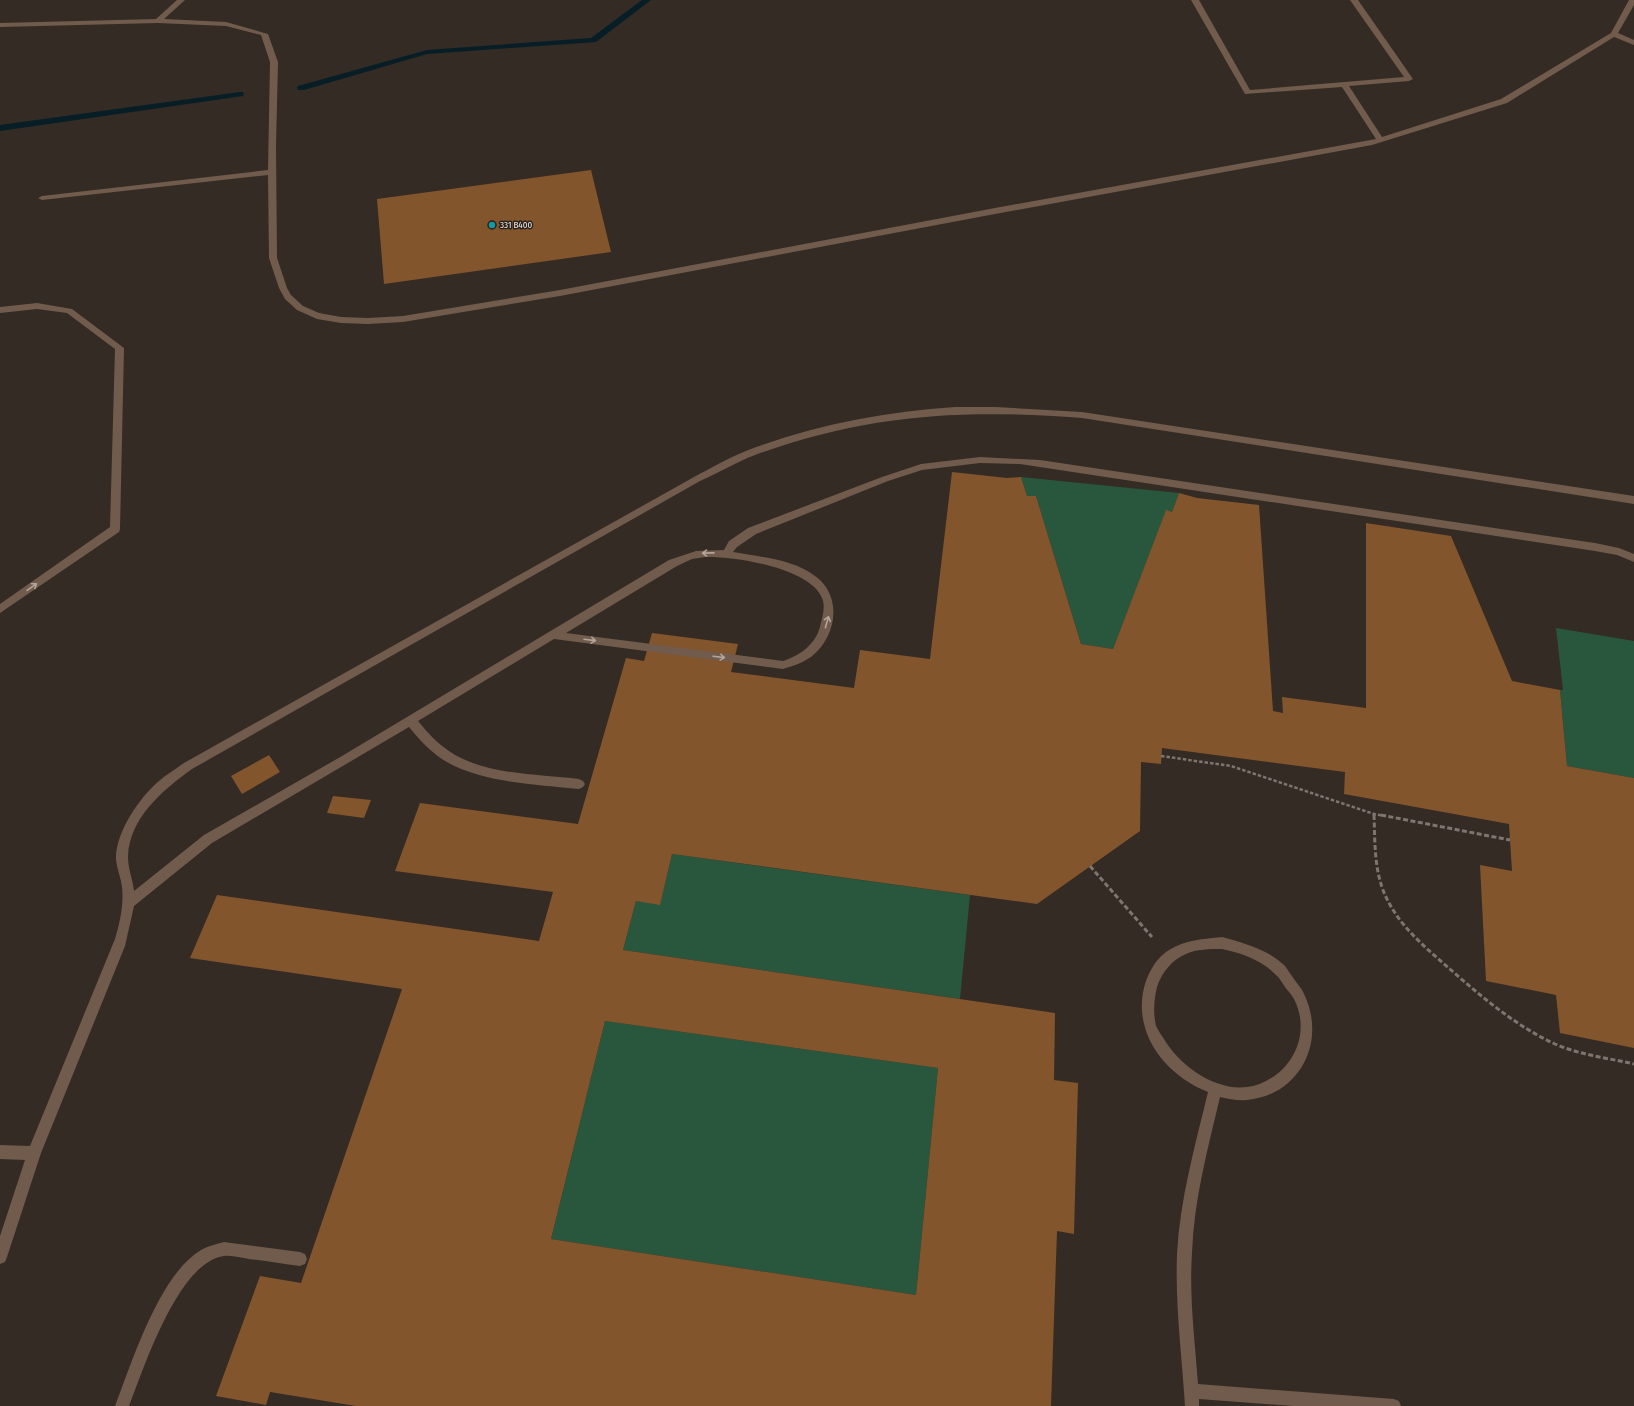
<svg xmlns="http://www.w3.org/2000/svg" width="1634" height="1406" font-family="'Fira Sans Condensed',sans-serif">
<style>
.green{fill:#28573d}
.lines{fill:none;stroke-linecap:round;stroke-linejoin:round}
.stream{fill:#071e26;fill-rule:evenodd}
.building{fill:#83552c;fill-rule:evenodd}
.path-far1{stroke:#7d756f;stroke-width:2.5;stroke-dasharray:3.5 2;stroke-linecap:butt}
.path{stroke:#7d756f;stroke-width:3;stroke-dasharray:5 2.5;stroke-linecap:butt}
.service{fill:#715b4c;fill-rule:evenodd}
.oneway{stroke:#b3a59c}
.culture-dot{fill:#0f9aa8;stroke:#2a211b;stroke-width:1.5}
.labels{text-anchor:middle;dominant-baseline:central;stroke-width:3;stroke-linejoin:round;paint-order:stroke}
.far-poi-label{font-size:9px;fill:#f5efeb;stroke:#2a211b;text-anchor:start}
</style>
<rect width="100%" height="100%" fill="#342b24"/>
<!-- green -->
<path class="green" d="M 1021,477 L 1179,493 L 1172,512 L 1166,511 L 1113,649 L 1081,644 L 1036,496 L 1027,496 Z
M 1556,628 L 1634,641 L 1634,778 L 1567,766 L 1560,690 L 1563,690 Z
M 672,854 L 970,895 L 960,999 L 623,950 L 636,901 L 660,904 Z
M 605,1021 L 938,1068 L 916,1295 L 551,1239 Z"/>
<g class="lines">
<!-- stream -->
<path class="stream" d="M 642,0 L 651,0 L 596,42 L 427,54 L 304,90 L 298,90 L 297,88 L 298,86 L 427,50 L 591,38 Z
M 240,92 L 243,92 L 244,94 L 243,96 L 0,131 L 0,125 Z"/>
</g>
<!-- building -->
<path class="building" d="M 591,170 L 611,252 L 384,284 L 377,199 Z
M 952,472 L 1007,478 L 1021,477 L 1027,496 L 1036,496 L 1081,644 L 1113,649 L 1166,510 L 1172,512 L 1179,493 L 1197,498 L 1259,505 L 1273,711 L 1283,713 L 1282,697 L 1366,708 L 1366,523 L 1451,536 L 1512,681 L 1560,690 L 1567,766 L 1634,778 L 1634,1048 L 1560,1033 L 1556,995 L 1486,981 L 1480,865 L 1512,871 L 1509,824 L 1344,794 L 1345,772 L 1162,748 L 1161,764 L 1141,762 L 1140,831 L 1037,904 L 672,854 L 660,905 L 636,901 L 623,950 L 1055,1013 L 1054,1080 L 1078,1083 L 1074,1234 L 1057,1231 L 1051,1406 L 356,1406 L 270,1392 L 266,1405 L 216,1396 L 260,1276 L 301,1283 L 402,989 L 190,958 L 217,895 L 539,941 L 553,892 L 395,871 L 420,803 L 578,824 L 626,658 L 644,661 L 652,633 L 738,644 L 731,672 L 854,688 L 860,650 L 930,659 ZM 605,1021 L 938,1068 L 916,1295 L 551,1239 Z
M 269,755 L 280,772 L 242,794 L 231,776 Z
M 333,796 L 371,800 L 364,818 L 327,813 Z"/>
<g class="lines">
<!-- path-far1 -->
<path class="path-far1" d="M 1161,756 L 1231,766 L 1374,814 L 1386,816
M 1374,814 L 1374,816"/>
<!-- path -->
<path class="path" d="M 1374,815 C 1375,840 1374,866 1383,890 C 1396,924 1425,947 1451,970 C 1483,998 1516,1026 1555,1044 C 1580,1055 1608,1058 1634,1064
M 1381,815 L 1510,840
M 1090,866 L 1152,937"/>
<!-- service -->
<path class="service" d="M 177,0 L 185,0 L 164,19 L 226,22 L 268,34 L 278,62 L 276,145 L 277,258 L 287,288 L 291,295 L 303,306 L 319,313 L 341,317 L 368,318 L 403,316 L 560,290 L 995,208 L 1376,139 L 1342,87 L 1245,94 L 1191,0 L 1199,0 L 1250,90 L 1404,77 L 1350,0 L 1358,0 L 1413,79 L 1409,81 L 1349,86 L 1382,137 L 1501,99 L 1611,33 L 1629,0 L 1634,0 L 1634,5 L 1618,33 L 1634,40 L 1634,45 L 1614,37 L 1507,103 L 1372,145 L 995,214 L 560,296 L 403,322 L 368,324 L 341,323 L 317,319 L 297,310 L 285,299 L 279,288 L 269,258 L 268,175 L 42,200 L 38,198 L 42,196 L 268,170 L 270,62 L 261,35 L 226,26 L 158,23 L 0,27 L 0,23 L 156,19 Z
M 37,303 L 72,309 L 124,348 L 120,529 L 119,532 L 0,613 L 0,604 L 110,527 L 115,349 L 67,313 L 37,309 L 0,313 L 0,307 Z
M 955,407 L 996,407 L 1082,412 L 1634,496 L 1634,504 L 1082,418 C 964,409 867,414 755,455 C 736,462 719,473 700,481 L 192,769 C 163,790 129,818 128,857 C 128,869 133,880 134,891 L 204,835 L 342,756 L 669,560 L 696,551 L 724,550 L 729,541 L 748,528 L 882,477 L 921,464 L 980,457 L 1040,460 L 1595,543 L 1619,548 L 1634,554 L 1634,562 L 1617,555 L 1595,551 L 1020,464 L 980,463 L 922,470 L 888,481 L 756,534 L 737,547 L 733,552 C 760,557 793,559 815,576 C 843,596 837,637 811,657 C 802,663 793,666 783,669 L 554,639 L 418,721 C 427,732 437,743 449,751 C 483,775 538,774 579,779 L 583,781 L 585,784 L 583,787 L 579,789 C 535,784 476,783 439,757 C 428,749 418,738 409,727 L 212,843 L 134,906 L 125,946 L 41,1153 L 7,1257 L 5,1262 L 0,1264 L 0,1236 L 25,1160 L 0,1159 L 0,1145 L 30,1146 L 115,939 C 120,922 124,904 122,887 C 121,878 117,869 116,860 C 115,833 139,798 159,781 C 167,774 176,769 184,763 L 694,477 C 711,468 728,458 746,451 C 813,425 883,412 955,407 ZM 705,557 C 734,556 810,568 822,598 C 826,607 822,618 820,627 C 815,645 799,656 783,661 L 566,633 L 677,566 L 692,559 Z
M 1222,937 C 1244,943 1269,950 1285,966 C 1288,970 1291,975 1294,979 C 1297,984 1302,988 1304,994 C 1327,1041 1300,1095 1247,1100 C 1238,1101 1229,1099 1220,1097 C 1208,1148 1194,1199 1192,1253 C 1189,1297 1195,1341 1198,1384 L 1394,1399 L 1399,1401 L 1401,1406 L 1293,1406 L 1199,1399 L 1199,1406 L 1185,1406 C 1182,1356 1175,1305 1177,1254 C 1180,1199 1195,1146 1208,1092 C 1165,1075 1131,1032 1145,984 C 1149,971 1157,957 1169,950 C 1185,940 1203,939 1222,937 ZM 1222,949 C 1241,953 1262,960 1276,975 C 1280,978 1282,983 1285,987 C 1288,991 1292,995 1294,999 C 1310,1030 1296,1066 1266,1081 C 1229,1101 1183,1071 1164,1039 C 1161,1035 1158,1030 1156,1026 C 1153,1014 1154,999 1157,987 C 1162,972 1172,960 1186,954 C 1197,949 1210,949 1222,949 Z
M 224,1242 L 300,1252 L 305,1254 L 307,1259 L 305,1264 L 300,1266 C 283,1264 266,1261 249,1259 C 241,1258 232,1255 224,1256 C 178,1262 144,1368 129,1406 L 115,1406 C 132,1362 159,1275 201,1250 C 208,1246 217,1244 224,1242 Z"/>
</g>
<!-- one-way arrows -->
<defs><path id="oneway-shaft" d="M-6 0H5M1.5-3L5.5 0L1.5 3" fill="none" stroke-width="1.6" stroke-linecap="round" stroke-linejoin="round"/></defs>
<g class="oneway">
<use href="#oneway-shaft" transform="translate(708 553) rotate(179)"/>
<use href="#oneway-shaft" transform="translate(32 587) rotate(-35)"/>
<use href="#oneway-shaft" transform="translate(827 622) rotate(-74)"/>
<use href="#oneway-shaft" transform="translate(590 640) rotate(7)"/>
<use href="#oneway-shaft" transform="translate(719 657) rotate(7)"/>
</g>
<!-- markers -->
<circle class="culture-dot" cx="492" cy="225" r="4"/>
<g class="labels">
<!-- far-poi labels -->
<g class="far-poi-label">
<text x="500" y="225">331 B400</text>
</g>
</g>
</svg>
